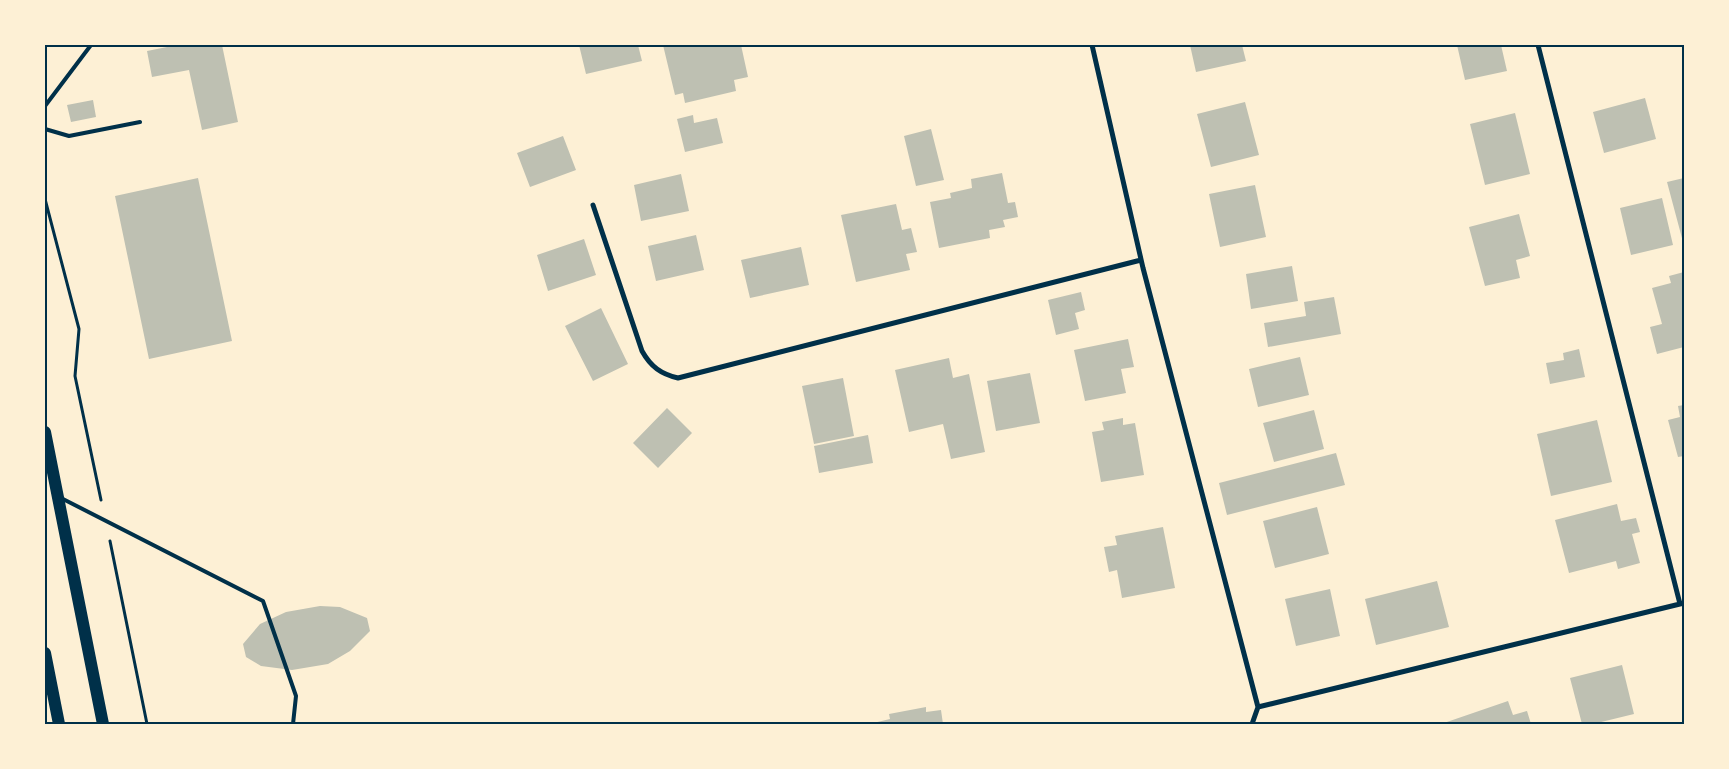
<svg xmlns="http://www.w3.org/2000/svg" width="1729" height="769" font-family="'Open Sans',sans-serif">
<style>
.building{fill:#bec0b2}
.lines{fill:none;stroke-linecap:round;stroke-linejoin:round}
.path{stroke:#003049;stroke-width:3}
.service{stroke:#003049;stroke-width:4}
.minor{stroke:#003049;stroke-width:5}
.primary{stroke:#003049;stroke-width:12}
.neatline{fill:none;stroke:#003049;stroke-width:2}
</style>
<rect width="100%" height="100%" fill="#fdf0d5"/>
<!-- building -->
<path class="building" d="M 177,45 L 222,45 L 238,122 L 202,130 L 189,70 L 152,77 L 147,51 Z
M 579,45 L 638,45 L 642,61 L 586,74 Z
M 663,45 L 741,45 L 748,77 L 734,80 L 736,91 L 685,103 L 683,93 L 675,95 Z
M 1190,45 L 1242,45 L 1246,61 L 1196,72 Z
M 1457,45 L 1501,45 L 1507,71 L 1465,80 Z
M 1645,98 L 1656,139 L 1604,153 L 1593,112 Z
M 93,100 L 96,117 L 71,122 L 67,105 Z
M 1245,102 L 1259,155 L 1211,167 L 1197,114 Z
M 1515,113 L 1530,174 L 1485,185 L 1470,124 Z
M 693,115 L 694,123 L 717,118 L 723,143 L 685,152 L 677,119 Z
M 931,129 L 944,180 L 916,186 L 904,136 Z
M 563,136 L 576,170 L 530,187 L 517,153 Z
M 1002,173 L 1008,203 L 1015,202 L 1018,217 L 1003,220 L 1005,227 L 989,230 L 990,238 L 939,248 L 930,202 L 951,198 L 950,193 L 972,188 L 971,179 Z
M 681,174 L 689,211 L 641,221 L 634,185 Z
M 198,178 L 232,341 L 149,359 L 115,196 Z
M 1684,178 L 1684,242 L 1683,242 L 1667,182 Z
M 1255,185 L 1266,237 L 1220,247 L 1209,194 Z
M 1662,198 L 1673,245 L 1631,255 L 1620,208 Z
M 896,204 L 902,230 L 911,228 L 917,252 L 906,254 L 910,270 L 856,282 L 841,215 Z
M 1519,214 L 1530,256 L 1516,260 L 1520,278 L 1485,286 L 1469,227 Z
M 696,235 L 704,270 L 656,281 L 648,246 Z
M 584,239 L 596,275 L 548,291 L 537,255 Z
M 801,247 L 809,285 L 750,298 L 741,260 Z
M 1292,266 L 1298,301 L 1251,309 L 1246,274 Z
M 1684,272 L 1684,347 L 1657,354 L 1650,327 L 1662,324 L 1652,288 L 1671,283 L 1669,276 Z
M 1081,292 L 1085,310 L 1075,313 L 1079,329 L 1056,335 L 1048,300 Z
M 1334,297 L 1341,334 L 1268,347 L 1264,323 L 1306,316 L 1304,302 Z
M 601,308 L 628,364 L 593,381 L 565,326 Z
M 1128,339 L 1134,367 L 1121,369 L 1126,393 L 1085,401 L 1074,350 Z
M 1579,349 L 1585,377 L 1550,384 L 1546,363 L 1564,360 L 1563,353 Z
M 1300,357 L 1309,395 L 1258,407 L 1249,369 Z
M 949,358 L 953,378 L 969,374 L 985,452 L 951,459 L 943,424 L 909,432 L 895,370 Z
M 1030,373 L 1040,423 L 996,431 L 987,381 Z
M 843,378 L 854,436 L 814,444 L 802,386 Z
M 1684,405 L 1684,456 L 1678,457 L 1668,420 L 1680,417 L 1678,406 Z
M 667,408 L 692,433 L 658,468 L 633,443 Z
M 1314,410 L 1324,449 L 1274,462 L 1263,423 Z
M 1123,418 L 1123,425 L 1135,423 L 1144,475 L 1101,482 L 1092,432 L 1104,430 L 1102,422 Z
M 1597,420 L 1612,482 L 1551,496 L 1537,434 Z
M 868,435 L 873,463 L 819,473 L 814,446 Z
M 1336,453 L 1345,485 L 1227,515 L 1219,483 Z
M 1617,504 L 1621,521 L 1636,518 L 1640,532 L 1632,534 L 1640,563 L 1618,569 L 1616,561 L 1569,573 L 1555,520 Z
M 1317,507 L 1329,554 L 1275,568 L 1263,521 Z
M 1163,527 L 1175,588 L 1122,598 L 1117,570 L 1109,572 L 1104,547 L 1117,545 L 1115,536 Z
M 1437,581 L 1449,627 L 1376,645 L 1365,599 Z
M 1330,589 L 1340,636 L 1296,646 L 1285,599 Z
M 320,606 L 340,607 L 367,618 L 370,631 L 350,651 L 328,664 L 292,670 L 261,666 L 246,657 L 243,644 L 260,624 L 286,612 Z
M 1622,665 L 1634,714 L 1593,724 L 1582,724 L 1570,678 Z
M 1508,701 L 1513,715 L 1527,711 L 1531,724 L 1441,724 Z
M 926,707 L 926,712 L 941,710 L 943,724 L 869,724 L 890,719 L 889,714 Z"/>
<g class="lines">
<!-- path -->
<path class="path" d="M 45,199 L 79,329 L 75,376 L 101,500
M 110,541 L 147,724"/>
<!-- service -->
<path class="service" d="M 45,106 L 91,45
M 45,129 L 69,136 L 140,122
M 61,498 L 263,601 L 296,696 L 293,724"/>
<!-- minor -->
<path class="minor" d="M 1092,45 L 1143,268 L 1258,707
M 1538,45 L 1680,604
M 593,205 L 642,351 C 651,367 661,374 678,378 L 1141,260
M 1252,724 L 1258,707 L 1684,603"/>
<!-- primary -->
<path class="primary" d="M 45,432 L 103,724
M 45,653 L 59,724"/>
</g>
<!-- border -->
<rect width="1729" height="769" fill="none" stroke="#fdf0d5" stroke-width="92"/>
<rect x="46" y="46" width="1637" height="677" class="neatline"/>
</svg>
